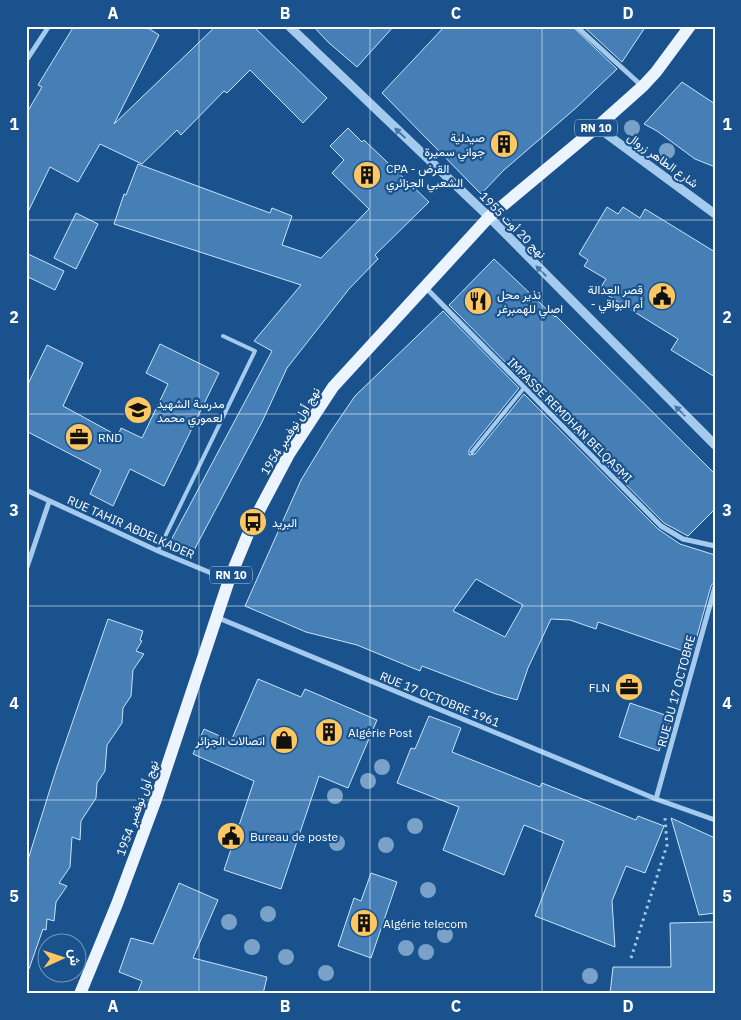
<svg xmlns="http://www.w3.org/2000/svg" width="741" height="1020" font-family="'IBM Plex Sans',Vazirmatn,sans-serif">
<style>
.building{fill:#457fb6;stroke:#cae3fa;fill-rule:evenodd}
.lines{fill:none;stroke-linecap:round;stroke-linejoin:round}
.path{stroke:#a4caee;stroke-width:3;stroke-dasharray:2.5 4;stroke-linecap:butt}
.service{stroke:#a4caee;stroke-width:4}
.minor{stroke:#a4caee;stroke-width:5}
.tertiary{stroke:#a4caee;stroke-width:9}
.primary{stroke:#ebf4ff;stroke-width:12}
.tree{fill:#7aa2c8}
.oneway{fill:#4376a9}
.grid{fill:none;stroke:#fff;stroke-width:1;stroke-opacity:0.55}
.labels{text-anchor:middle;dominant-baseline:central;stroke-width:4.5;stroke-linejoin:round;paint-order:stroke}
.shield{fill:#19528c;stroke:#bacbdc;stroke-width:1}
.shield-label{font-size:11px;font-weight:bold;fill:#fff}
.poi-label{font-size:12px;fill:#fff;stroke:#19528c;text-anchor:start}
.street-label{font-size:12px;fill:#fff;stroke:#19528c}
.neatline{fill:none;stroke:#fff;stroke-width:2}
.grid-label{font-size:16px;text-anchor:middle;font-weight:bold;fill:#fff}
</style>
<rect width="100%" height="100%" fill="#19528c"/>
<!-- building -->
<path class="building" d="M 74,26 L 145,26 L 159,35 L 114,124 L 216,26 L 253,26 L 327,98 L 303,123 L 250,70 L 227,93 L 224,91 L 181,135 L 177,130 L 142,164 L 100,144 L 78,182 L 50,167 L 26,216 L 26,114 L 42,87 L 38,85 Z
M 313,26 L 394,26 L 357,67 L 328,42 Z
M 445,26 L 572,26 L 617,69 L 577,107 L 504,170 L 481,194 L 382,93 Z
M 583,26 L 646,26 L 622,62 Z
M 682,82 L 715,104 L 715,167 L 695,159 L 657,131 L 644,124 Z
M 348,128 L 362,142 L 364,140 L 429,202 L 375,255 L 378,259 L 349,289 L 287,368 L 262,422 L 191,556 L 169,544 L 272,351 L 254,341 L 301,285 L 114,224 L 124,194 L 126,195 L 138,164 L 270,213 L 272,208 L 292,216 L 282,245 L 321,258 L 369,209 L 332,173 L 344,160 L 330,146 Z
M 607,207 L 618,214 L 623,207 L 640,218 L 645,209 L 715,252 L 715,377 L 671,350 L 678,339 L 599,290 L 606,279 L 584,266 L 588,260 L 579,254 Z
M 76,213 L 98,224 L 76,269 L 54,258 Z
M 26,253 L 64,271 L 55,290 L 26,276 Z
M 494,259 L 540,303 L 555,317 L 556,316 L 715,474 L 715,509 L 688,536 L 664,523 L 449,305 Z
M 443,311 L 519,388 L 469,450 L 469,455 L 475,454 L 524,394 L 658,529 L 680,544 L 715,555 L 715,581 L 711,586 L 692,654 L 598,622 L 596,629 L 570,620 L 551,619 L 528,668 L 517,700 L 496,694 L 422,666 L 420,671 L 357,645 L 306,632 L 245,606 L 301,480 L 329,434 L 355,396 ZM 476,579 L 523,605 L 505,637 L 453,611 Z
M 160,344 L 219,373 L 164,486 L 130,469 L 113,506 L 90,494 L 101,470 L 26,431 L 26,388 L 47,345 L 83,363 L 63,406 L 118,436 L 121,428 L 142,438 L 168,384 L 146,373 Z
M 108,619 L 143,631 L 140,640 L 142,641 L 136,651 L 144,654 L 133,670 L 131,696 L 123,708 L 122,723 L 107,745 L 105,771 L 97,783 L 96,798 L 81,821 L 80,840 L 72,837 L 70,867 L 59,883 L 67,886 L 56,902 L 54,921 L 47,919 L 46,930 L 43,929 L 29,969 L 26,969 L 26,866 L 56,770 Z
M 258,679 L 301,697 L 305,689 L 377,720 L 348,788 L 319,776 L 281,889 L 224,870 L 254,781 L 193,754 L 204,729 L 231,741 Z
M 630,703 L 671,717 L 659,751 L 619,737 Z
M 429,716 L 461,728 L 452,752 L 540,787 L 542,783 L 636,820 L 638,816 L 664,826 L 645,873 L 626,866 L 612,901 L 615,947 L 535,916 L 564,841 L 524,825 L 504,875 L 443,850 L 459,807 L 397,783 L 411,748 L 415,749 Z
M 671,818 L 715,838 L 715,913 L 699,915 Z
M 371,873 L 397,882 L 371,958 L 338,946 L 354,898 L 361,901 Z
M 179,883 L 218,900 L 193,958 L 267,977 L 263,994 L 137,994 L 142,981 L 119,972 L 131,938 L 153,944 Z
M 714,922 L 715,994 L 610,994 L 613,967 L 671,967 L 670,923 Z"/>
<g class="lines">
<!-- path -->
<path class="path" d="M 631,958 L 667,845 L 665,818"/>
<!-- service -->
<path class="service" d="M 472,452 L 524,388
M 158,551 L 255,351 L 223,336"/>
<!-- minor -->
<path class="minor" d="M 576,26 L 642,86
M 26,61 L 49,26
M 425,287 L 661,526 L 683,539 L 715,546
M 26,490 L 158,551 L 228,580
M 26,570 L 49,502
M 216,617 L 656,799 L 715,820
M 656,799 L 715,587"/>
<!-- tertiary -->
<path class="tertiary" d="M 289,26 L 489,217 L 715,445
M 597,127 L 715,214"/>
<!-- primary -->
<path class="primary" d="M 80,994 L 117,904 L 155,802 L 229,580 L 253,522 L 289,454 L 333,387 L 489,217 L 597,127 L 643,86 L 656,72 L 690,26"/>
</g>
<!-- trees -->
<g class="tree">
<circle cx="632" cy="128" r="8"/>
<circle cx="667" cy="151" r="8"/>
<circle cx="382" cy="767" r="8"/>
<circle cx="368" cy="781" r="8"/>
<circle cx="335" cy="796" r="8"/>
<circle cx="415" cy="826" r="8"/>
<circle cx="337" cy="843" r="8"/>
<circle cx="386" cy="845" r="8"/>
<circle cx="428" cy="890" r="8"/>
<circle cx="268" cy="914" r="8"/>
<circle cx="229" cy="922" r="8"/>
<circle cx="445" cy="935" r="8"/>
<circle cx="252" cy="947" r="8"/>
<circle cx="406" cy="948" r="8"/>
<circle cx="426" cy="952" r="8"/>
<circle cx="286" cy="957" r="8"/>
<circle cx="326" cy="973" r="8"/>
<circle cx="590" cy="976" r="8"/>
</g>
<!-- one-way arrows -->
<defs><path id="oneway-solid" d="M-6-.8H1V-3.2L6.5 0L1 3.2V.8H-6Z" transform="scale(1.25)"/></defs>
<g class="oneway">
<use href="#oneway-solid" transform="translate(400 133) rotate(-137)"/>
<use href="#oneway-solid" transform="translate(541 271) rotate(-135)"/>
<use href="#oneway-solid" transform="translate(680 411) rotate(-135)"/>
</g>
<!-- grid -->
<path class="grid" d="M 199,26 L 199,994M 370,26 L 370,994M 542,26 L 542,994M 26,220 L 715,220M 26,414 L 715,414M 26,606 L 715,606M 26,800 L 715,800"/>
<!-- icons -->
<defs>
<symbol id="building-disc" viewBox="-11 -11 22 22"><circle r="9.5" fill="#ffc761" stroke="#19528c"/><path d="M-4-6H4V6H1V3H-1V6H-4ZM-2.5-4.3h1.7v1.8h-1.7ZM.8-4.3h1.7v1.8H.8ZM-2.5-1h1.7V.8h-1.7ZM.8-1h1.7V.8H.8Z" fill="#111"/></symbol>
<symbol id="civic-disc" viewBox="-11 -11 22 22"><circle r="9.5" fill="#ffc761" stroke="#19528c"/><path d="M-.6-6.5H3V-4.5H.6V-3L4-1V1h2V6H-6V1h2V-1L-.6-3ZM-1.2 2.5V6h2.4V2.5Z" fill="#111"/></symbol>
<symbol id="restaurant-disc" viewBox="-11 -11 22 22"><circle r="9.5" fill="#ffc761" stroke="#19528c"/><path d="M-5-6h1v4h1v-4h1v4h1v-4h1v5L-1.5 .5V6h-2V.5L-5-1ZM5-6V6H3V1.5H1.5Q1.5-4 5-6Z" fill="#111"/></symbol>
<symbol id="school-disc" viewBox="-11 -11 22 22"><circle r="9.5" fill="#ffc761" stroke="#19528c"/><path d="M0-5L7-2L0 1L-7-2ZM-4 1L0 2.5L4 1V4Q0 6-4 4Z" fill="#111"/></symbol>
<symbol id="office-disc" viewBox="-11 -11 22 22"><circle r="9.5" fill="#ffc761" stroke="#19528c"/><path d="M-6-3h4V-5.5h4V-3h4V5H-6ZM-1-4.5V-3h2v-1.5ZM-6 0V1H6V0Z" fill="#111"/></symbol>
<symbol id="bus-disc" viewBox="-11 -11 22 22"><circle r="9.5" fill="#ffc761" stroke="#19528c"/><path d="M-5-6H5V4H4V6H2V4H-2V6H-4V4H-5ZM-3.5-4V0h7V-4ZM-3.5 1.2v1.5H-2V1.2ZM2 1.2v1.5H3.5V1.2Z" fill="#111"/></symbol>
<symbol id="shop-disc" viewBox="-11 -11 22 22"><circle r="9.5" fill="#ffc761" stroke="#19528c"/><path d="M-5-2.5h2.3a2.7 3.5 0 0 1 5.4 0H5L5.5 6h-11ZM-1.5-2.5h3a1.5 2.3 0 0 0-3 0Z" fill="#111"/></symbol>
</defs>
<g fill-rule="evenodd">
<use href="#building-disc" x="488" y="128" width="32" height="32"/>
<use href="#building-disc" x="351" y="159" width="32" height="32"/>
<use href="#civic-disc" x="646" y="280" width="32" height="32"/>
<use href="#restaurant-disc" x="462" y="285" width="32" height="32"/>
<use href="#school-disc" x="122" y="394" width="32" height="32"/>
<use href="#office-disc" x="63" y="421" width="32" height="32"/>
<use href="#bus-disc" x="237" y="506" width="32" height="32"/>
<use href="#office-disc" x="613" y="671" width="32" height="32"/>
<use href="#building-disc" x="313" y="716" width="32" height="32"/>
<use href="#shop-disc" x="268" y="724" width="32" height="32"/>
<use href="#civic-disc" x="215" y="820" width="32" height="32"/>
<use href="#building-disc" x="348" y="907" width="32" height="32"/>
</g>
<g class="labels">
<!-- shield labels -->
<g class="shield">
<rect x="575" y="119.5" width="42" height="17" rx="4"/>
<rect x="210" y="566.5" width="42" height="17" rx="4"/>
</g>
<g class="shield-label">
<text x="596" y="128">RN 10</text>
<text x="231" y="575">RN 10</text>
</g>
<!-- poi labels -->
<g class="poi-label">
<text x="485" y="137" text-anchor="end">صيدلية<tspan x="485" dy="14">جواني سميرة</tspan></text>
<text x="386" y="168">CPA - القرض<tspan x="386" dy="14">الشعبي الجزائري</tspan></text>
<text x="643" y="289" text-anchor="end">قصر العدالة<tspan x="643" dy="14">- أم البواقي</tspan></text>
<text x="497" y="294">نذير محل<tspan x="497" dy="14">اصلي للهمبرغر</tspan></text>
<text x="157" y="403">مدرسة الشهيد<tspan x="157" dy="14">لعموري محمد</tspan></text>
<text x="98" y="437">RND</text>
<text x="272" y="522">البريد</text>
<text x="610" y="687" text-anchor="end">FLN</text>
<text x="348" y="732">Algérie Post</text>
<text x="265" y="740" text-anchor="end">اتصالات الجزائر</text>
<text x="250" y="836">Bureau de poste</text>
<text x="383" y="923">Algérie telecom</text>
</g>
<!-- street labels -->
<g class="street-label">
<text transform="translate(663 160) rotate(36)">شارع الطاهر زروال</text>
<text transform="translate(513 225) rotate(45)">نهج 20 أوت 1955</text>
<text transform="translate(570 420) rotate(45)">IMPASSE REMDHAN BELQASMI</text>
<text transform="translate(290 431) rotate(-58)">نهج أول نوفمبر 1954</text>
<text transform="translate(131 527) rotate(24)">RUE TAHIR ABDELKADER</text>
<text transform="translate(676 691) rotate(-75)">RUE DU 17 OCTOBRE</text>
<text transform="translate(440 699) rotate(22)">RUE 17 OCTOBRE 1961</text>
<text transform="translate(137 808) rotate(-70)">نهج أول نوفمبر 1954</text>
</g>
</g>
<!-- border -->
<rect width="741" height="1020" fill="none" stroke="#19528c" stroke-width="55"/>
<!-- north arrow -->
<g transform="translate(62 958) rotate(87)"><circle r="24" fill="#19528c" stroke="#7597ba"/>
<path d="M0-4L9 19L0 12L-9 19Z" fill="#ffc761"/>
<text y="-8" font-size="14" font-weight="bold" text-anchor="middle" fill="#ffffff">ش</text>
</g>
<rect x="28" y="28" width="686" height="964" class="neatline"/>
<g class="grid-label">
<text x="113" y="19">A</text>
<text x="285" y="19">B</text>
<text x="456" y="19">C</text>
<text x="628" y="19">D</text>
<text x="14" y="130">1</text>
<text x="727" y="130">1</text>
<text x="14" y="323">2</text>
<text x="727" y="323">2</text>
<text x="14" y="516">3</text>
<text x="727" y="516">3</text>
<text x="14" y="709">4</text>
<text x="727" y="709">4</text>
<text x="14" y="902">5</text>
<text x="727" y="902">5</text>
<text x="113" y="1012">A</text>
<text x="285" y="1012">B</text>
<text x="456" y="1012">C</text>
<text x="628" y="1012">D</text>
</g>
</svg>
